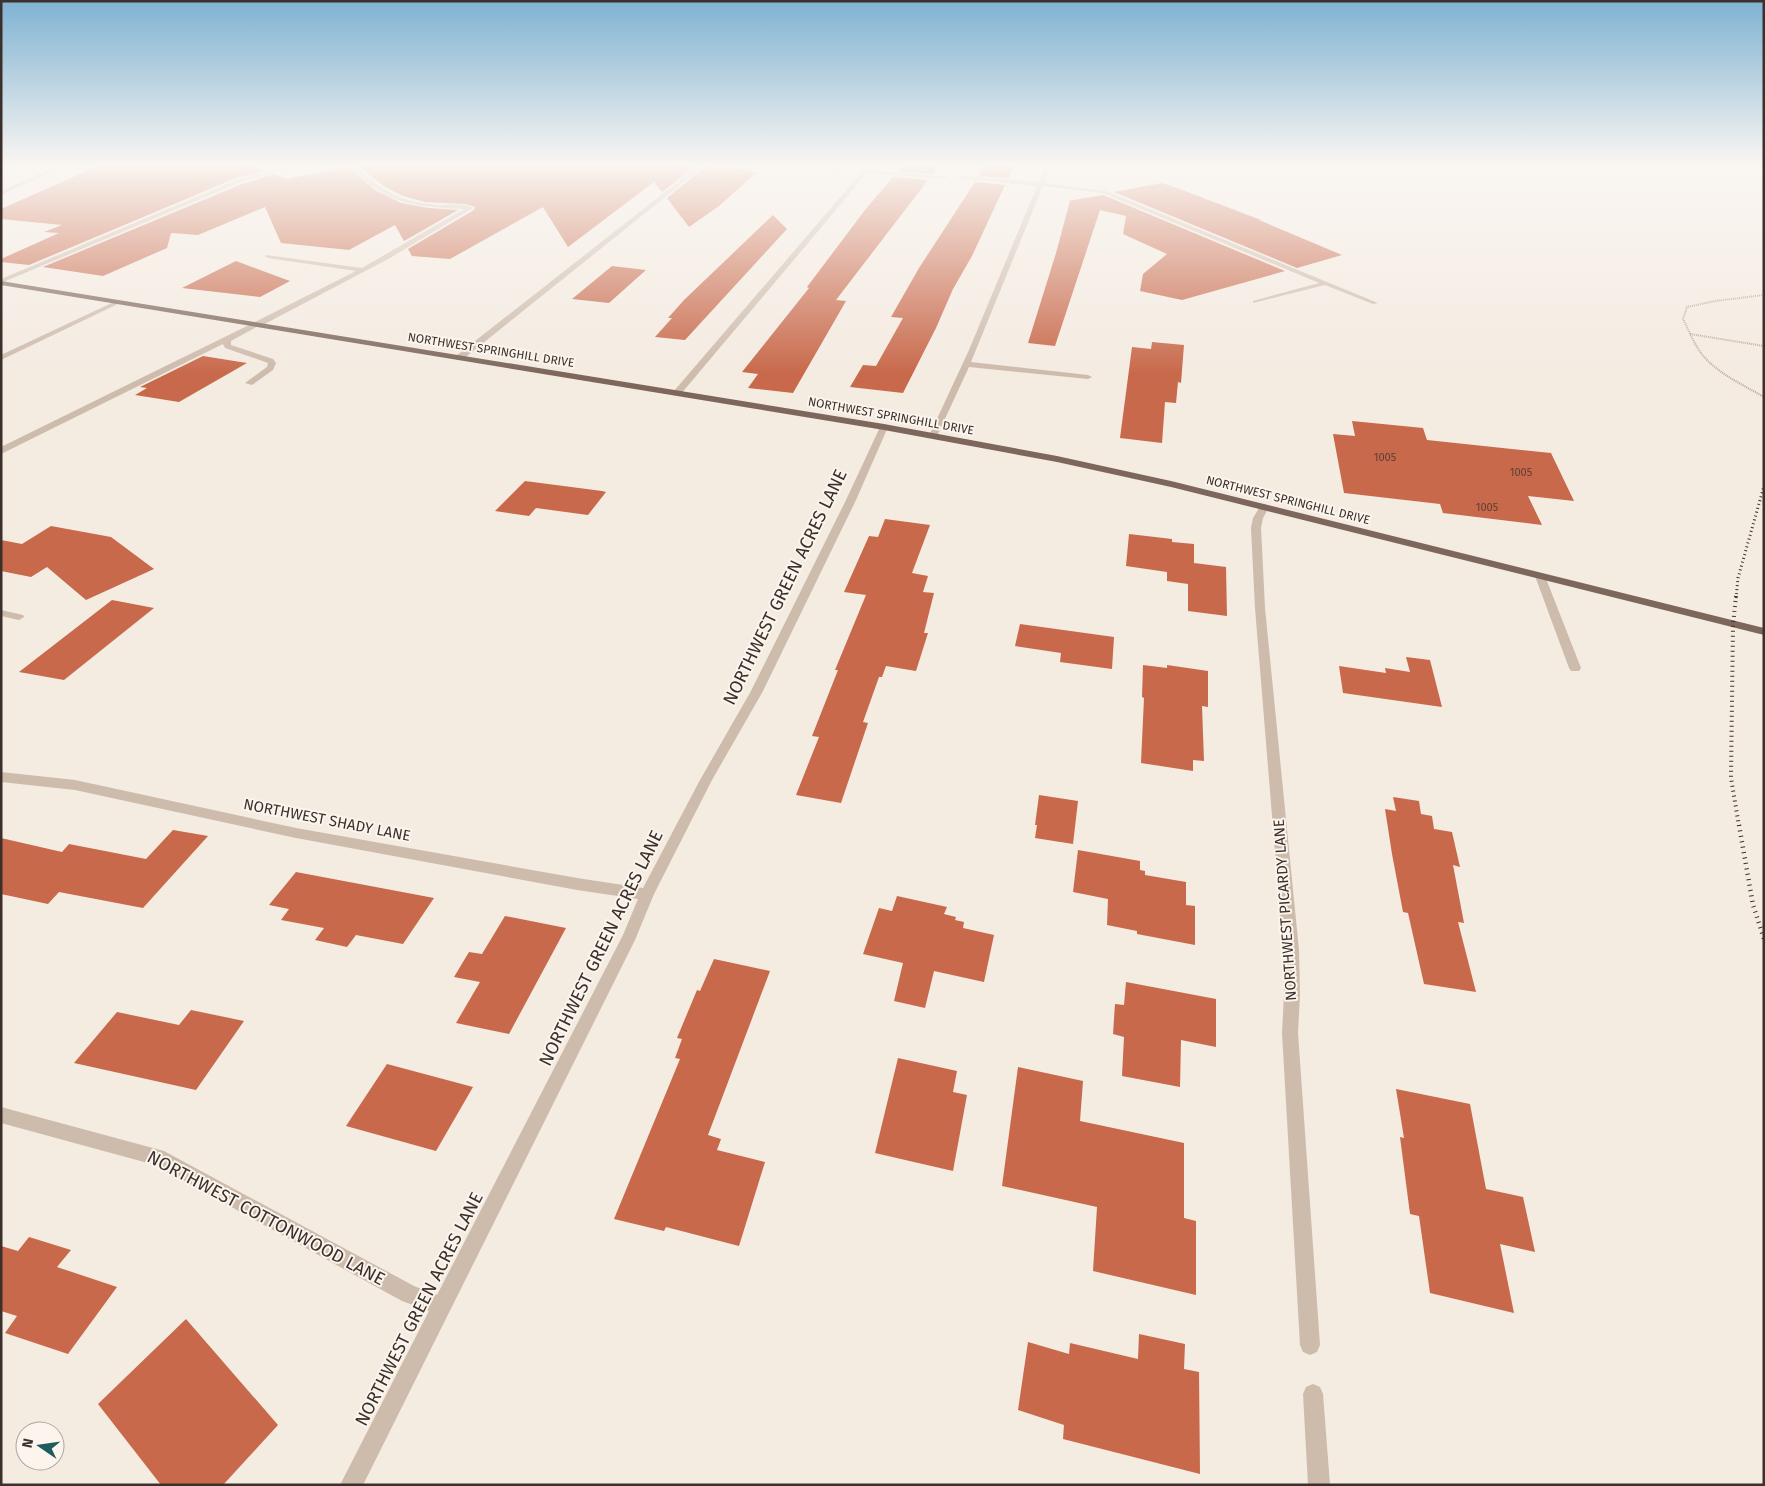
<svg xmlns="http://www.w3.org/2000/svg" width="1765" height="1486" font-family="'Fira Sans',sans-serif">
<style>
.building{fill:#c8694b}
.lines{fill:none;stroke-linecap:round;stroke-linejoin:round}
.path-far1{stroke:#b9a596;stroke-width:1;stroke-dasharray:1 1;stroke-linecap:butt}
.path{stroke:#b9a596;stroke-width:2;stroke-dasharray:1 1;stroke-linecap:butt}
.service{fill:#cdbbac;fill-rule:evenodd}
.minor{fill:#cdbbac;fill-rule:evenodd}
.primary{fill:#7d675c;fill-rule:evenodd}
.rail-far2{stroke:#3b302b;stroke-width:3;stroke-dasharray:1 3;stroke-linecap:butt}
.rail-far1{stroke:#3b302b;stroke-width:4;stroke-dasharray:1 4;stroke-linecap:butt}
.rail{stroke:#3b302b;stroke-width:4.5;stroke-dasharray:1 4.5;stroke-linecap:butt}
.labels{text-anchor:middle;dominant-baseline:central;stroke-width:4;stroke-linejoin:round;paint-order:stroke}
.far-number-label{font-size:11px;fill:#5e3e33}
.far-street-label{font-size:12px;fill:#3b302b;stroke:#fbf5ee}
.street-label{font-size:15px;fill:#3b302b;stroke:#fbf5ee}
.near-street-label{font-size:18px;fill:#3b302b;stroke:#fbf5ee}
</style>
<rect width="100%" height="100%" fill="#f4ebe1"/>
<!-- building -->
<path class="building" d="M 98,166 L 253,166 L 266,171 L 236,178 L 29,265 L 1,262 L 1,259 L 59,233 L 44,232 L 62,225 L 1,219 L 1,209 Z
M 358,166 L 692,166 L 694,167 L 662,192 L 654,182 L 568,247 L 543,207 L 450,259 L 412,256 L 408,249 L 474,210 L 475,207 L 466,204 L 425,202 L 403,196 L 385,187 Z
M 902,166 L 938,166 L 933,174 L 898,171 Z
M 985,166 L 1014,166 L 1009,178 L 979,176 Z
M 348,167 L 375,190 L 401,203 L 429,208 L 458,210 L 404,241 L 395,225 L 349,250 L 281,243 L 265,207 L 198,235 L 171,233 L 167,248 L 103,276 L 43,267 L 242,184 L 274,174 L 286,179 Z
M 705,167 L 752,170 L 750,172 L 757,172 L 719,206 L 689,227 L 667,198 Z
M 893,177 L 928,180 L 836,300 L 846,301 L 793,393 L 748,388 L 758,374 L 742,372 L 809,288 L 807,287 L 865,210 Z
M 975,182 L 1005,185 L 972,256 L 953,289 L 936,328 L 903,393 L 850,387 L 863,365 L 876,366 L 903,318 L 891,317 L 919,268 Z
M 1162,183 L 1177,188 L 1261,220 L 1259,220 L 1342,255 L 1297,268 L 1114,192 Z
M 1103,195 L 1285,271 L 1182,300 L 1140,291 L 1143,274 L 1167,254 L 1123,234 L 1126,216 L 1100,210 L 1055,346 L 1028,343 L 1056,253 L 1070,201 L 1068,201 Z
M 773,215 L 787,229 L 685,340 L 655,337 L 672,318 L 668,318 L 684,300 Z
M 236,261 L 290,281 L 260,297 L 182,288 Z
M 612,266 L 646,270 L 609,303 L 572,299 Z
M 1152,342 L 1184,345 L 1181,383 L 1178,382 L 1176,403 L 1165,402 L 1162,443 L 1120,438 L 1132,347 L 1151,349 Z
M 203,356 L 247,363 L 179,402 L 135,395 L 147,388 L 140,387 Z
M 1352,421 L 1423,428 L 1427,440 L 1551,453 L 1574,501 L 1528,496 L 1542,525 L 1443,513 L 1440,504 L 1344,493 L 1333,434 L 1355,436 Z
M 525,481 L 602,491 L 606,492 L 588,515 L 536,508 L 529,516 L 495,511 Z
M 885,519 L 930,525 L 912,573 L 928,576 L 923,592 L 934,593 L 924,633 L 928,633 L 916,671 L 886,666 L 882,677 L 879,677 L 863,722 L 868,723 L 841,803 L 796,795 L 819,737 L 812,736 L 838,670 L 835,670 L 866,595 L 844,592 L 869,536 L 878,537 Z
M 51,526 L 111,537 L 154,569 L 86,600 L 47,567 L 31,577 L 1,571 L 1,540 L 22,544 Z
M 1129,534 L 1172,539 L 1172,542 L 1194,544 L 1194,563 L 1226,567 L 1227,616 L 1188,611 L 1188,584 L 1167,581 L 1167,572 L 1126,566 Z
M 112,600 L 154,608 L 64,680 L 19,672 Z
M 1020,624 L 1114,637 L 1112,669 L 1060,662 L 1061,653 L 1015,646 Z
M 1406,657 L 1430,660 L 1442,707 L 1343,693 L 1339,666 L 1386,673 L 1385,668 L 1410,672 Z
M 1143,665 L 1167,668 L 1167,665 L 1208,671 L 1208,707 L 1202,706 L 1204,761 L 1193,760 L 1193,771 L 1141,763 L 1144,698 L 1142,697 Z
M 1039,795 L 1078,801 L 1073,844 L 1035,838 L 1037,825 L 1035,825 Z
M 1393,797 L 1419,801 L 1421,814 L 1432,816 L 1434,829 L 1452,832 L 1460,867 L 1453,865 L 1464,923 L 1458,922 L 1476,992 L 1424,984 L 1408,913 L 1403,912 L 1392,854 L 1385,809 L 1396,811 Z
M 173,830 L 208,836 L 143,908 L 59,892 L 48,904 L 1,894 L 1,838 L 62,852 L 69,844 L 146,859 Z
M 1078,850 L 1140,861 L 1140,870 L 1145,871 L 1145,875 L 1186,882 L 1186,905 L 1195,906 L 1195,945 L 1137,934 L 1137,931 L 1107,925 L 1108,899 L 1073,892 Z
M 296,872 L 434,898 L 403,944 L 356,935 L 347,947 L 315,940 L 324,928 L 281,920 L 289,909 L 269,905 Z
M 897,896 L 947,907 L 944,914 L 956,917 L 955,920 L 964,922 L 963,928 L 994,935 L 984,982 L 934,971 L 925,1008 L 894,1001 L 903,963 L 863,954 L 879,908 L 892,911 Z
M 505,916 L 566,928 L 509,1034 L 456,1023 L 480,982 L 454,977 L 469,952 L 482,954 Z
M 714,959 L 770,971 L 708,1135 L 721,1139 L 717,1150 L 765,1162 L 739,1246 L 666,1227 L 664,1231 L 614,1219 L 680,1059 L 675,1058 L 682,1039 L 677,1038 L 697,990 L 700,991 Z
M 1126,982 L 1216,999 L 1216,1047 L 1181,1040 L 1180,1087 L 1122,1076 L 1124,1037 L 1113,1034 L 1115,1004 L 1124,1005 Z
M 191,1010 L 244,1021 L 196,1090 L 74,1063 L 117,1012 L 179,1025 Z
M 898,1058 L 957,1071 L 953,1092 L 967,1095 L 953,1171 L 875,1153 Z
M 387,1064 L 473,1087 L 436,1151 L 346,1126 Z
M 1018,1067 L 1083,1081 L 1080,1121 L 1184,1143 L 1184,1218 L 1196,1221 L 1196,1295 L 1093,1271 L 1097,1207 L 1002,1186 Z
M 1396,1089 L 1470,1104 L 1486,1189 L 1523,1197 L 1535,1252 L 1500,1244 L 1514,1313 L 1430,1293 L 1419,1216 L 1410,1214 L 1400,1137 L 1404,1138 Z
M 29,1237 L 71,1250 L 57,1267 L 117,1287 L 68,1354 L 5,1333 L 17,1316 L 1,1311 L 1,1246 L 18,1251 Z
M 186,1319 L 278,1425 L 223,1485 L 161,1485 L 98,1404 Z
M 1139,1334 L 1185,1344 L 1184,1369 L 1199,1372 L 1200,1474 L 1063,1439 L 1064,1425 L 1018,1410 L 1028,1342 L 1069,1354 L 1070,1343 L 1138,1359 Z"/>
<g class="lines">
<!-- path-far1 -->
<path class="path-far1" d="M 801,166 L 843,172"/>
<!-- path -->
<path class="path" d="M 1764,295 L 1715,301 L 1687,307 L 1683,319 C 1690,333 1696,349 1707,360 C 1723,376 1745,386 1764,397
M 1690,334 L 1764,346"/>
<!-- service -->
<path class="service" d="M 253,323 L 260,325 L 231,341 L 231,345 L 273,359 L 276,363 L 273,370 L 252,385 L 245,383 L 267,367 L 268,363 L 225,348 L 223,344 L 1,454 L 1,447 Z
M 1540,573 L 1545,576 L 1581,668 L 1579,671 L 1571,671 L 1569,668 L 1535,576 Z"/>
<!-- minor -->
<path class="minor" d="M 57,166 L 64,166 L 1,195 L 1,191 Z
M 294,166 L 309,166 L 275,172 L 241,182 L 1,283 L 1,279 L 237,180 Z
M 349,166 L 355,166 C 383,191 400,202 438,205 C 449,205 464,203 473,208 L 390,258 L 259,327 L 253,327 L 253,323 L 356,271 L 268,258 L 265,256 L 266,255 L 362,268 L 464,209 C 410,206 389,205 349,166 Z
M 698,166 L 704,166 L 462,360 L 456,360 L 456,356 Z
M 867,166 L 872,166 L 870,170 L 949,177 L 946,179 L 867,173 L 680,395 L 674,395 L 674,391 Z
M 1045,166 L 1050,166 L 1044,183 L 1106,191 L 1378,303 L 1373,304 L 1325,285 L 1253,303 L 1253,301 L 1319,283 L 1103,193 L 1043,186 L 971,362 L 1088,375 L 1092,377 L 1088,379 L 969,367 L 937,436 L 930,438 L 929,436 L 969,350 L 1037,186 L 957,178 L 960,176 L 1039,182 Z
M 118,300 L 121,302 L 120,303 L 1,360 L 1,355 Z
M 881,425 L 888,427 L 856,500 L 763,691 L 712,780 L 654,894 L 635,940 L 363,1485 L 340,1485 L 429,1311 L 402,1301 L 155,1165 L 1,1123 L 1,1107 L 164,1151 L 414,1286 L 437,1295 L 623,935 L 638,899 L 577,890 L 296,838 L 75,790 L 1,782 L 1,772 L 75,780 L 296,828 L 577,878 L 643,888 L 700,780 L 751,691 L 846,500 Z
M 1264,504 L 1269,507 L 1263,518 L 1261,528 L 1265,608 L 1299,950 L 1300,994 L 1298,1033 L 1320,1345 L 1317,1352 L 1310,1355 L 1303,1352 L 1300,1345 L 1282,1033 L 1284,994 L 1283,950 L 1255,608 L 1251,528 L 1253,518 L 1261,505 Z
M 1,610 L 23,615 L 24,617 L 19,620 L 1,616 Z
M 1313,1384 L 1320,1387 L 1323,1394 L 1330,1485 L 1308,1485 L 1303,1394 L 1306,1387 Z"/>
<!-- primary -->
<path class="primary" d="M 1,281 L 884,424 L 1057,456 L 1171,481 L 1764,628 L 1764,635 L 1171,487 L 1057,462 L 884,430 L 1,285 Z"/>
<!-- rail-far2 -->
<path class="rail-far2" d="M 1736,598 L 1738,578 L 1764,486"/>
<!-- rail-far1 -->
<path class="rail-far1" d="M 1736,596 L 1733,625 L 1731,778 L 1739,826"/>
<!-- rail -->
<path class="rail" d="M 1739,825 L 1753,905 L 1764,939"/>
</g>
<!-- sky -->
<linearGradient id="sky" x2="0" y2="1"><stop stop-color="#7eb2d2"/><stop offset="0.44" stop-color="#faf6f2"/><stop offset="1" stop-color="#faf6f2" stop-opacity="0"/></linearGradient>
<rect width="1765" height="374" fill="url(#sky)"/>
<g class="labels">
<!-- far-number labels -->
<g class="far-number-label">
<text x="1385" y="457">1005</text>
<text x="1521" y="472">1005</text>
<text x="1487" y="507">1005</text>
</g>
<!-- far-street labels -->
<g class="far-street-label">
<text transform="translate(491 350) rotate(9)">NORTHWEST SPRINGHILL DRIVE</text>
<text transform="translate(891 416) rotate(10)">NORTHWEST SPRINGHILL DRIVE</text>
<text transform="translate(1288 500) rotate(14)">NORTHWEST SPRINGHILL DRIVE</text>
</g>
<!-- street labels -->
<g class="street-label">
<text transform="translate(327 820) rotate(11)">NORTHWEST SHADY LANE</text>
<text transform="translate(1285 910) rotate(-94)">NORTHWEST PICARDY LANE</text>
</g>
<!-- near-street labels -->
<g class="near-street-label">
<text transform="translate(785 587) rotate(-64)">NORTHWEST GREEN ACRES LANE</text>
<text transform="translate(601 948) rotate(-64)">NORTHWEST GREEN ACRES LANE</text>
<text transform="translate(266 1218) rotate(28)">NORTHWEST COTTONWOOD LANE</text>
<text transform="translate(419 1309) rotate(-63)">NORTHWEST GREEN ACRES LANE</text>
</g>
</g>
<!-- border -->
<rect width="1765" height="1486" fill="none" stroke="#3b302b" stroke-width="5"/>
<!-- north arrow -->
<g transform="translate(40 1446) rotate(283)"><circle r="24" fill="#fbf5ee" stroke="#aea6a0"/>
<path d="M0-4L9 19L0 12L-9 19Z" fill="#1f5a5e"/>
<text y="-8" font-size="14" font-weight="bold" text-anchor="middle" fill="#3b302b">N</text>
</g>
</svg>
